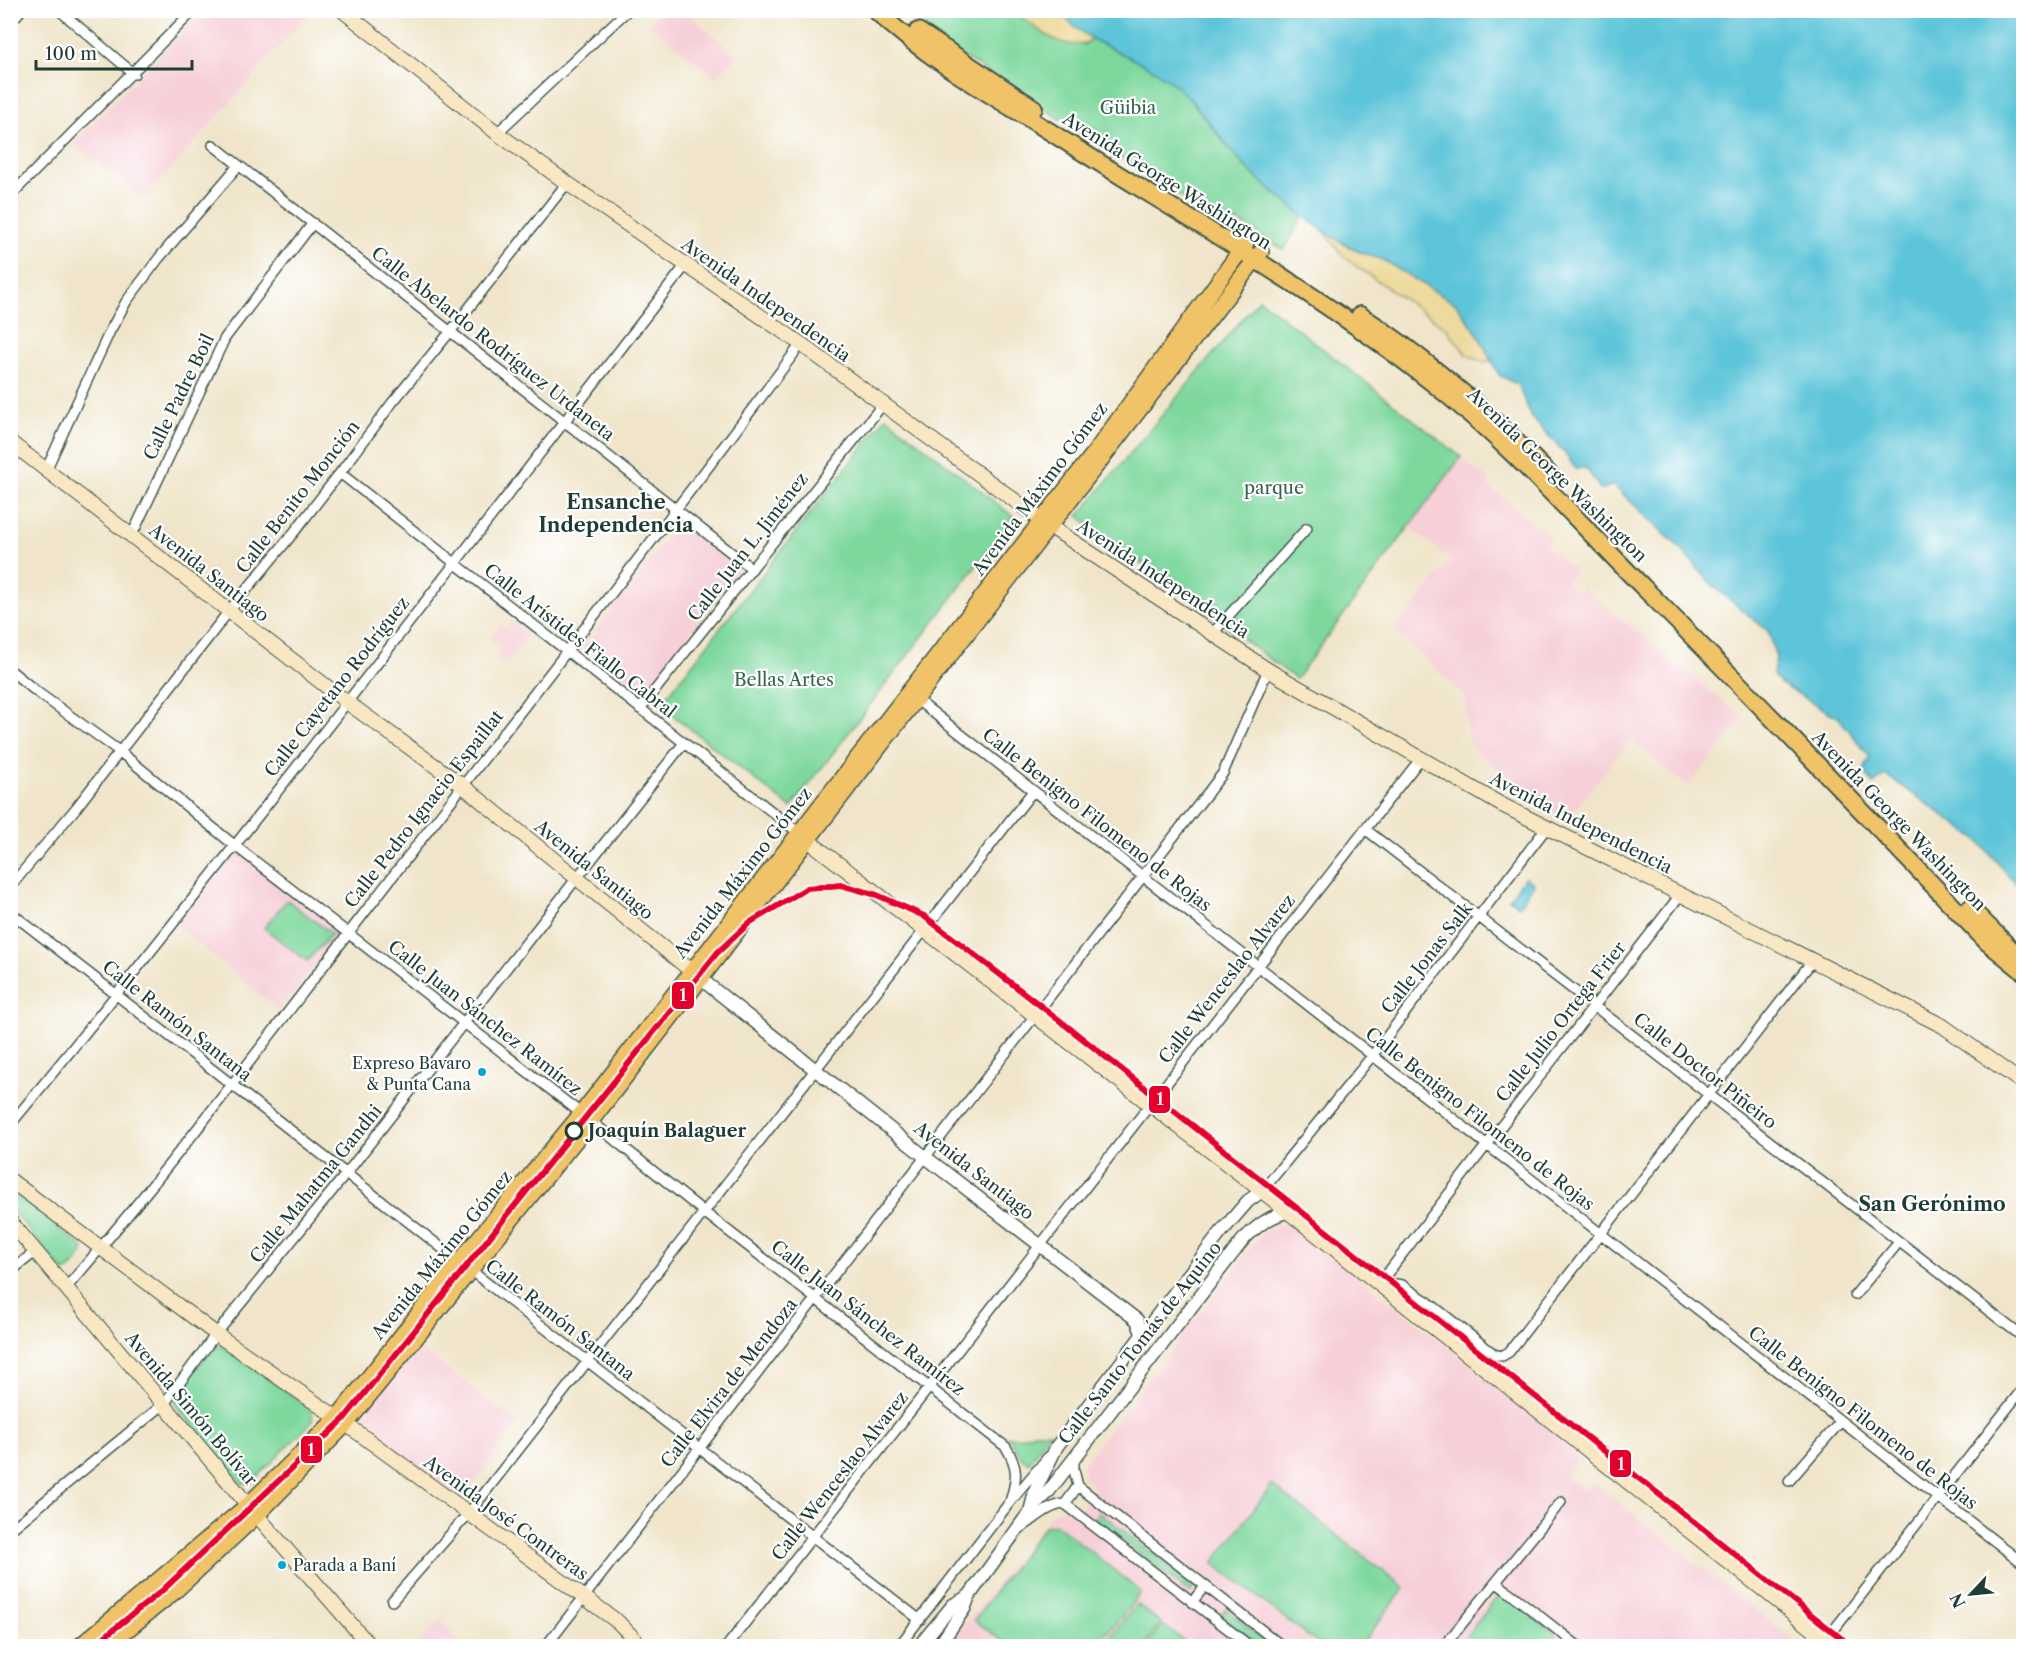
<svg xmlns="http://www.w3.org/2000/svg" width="2034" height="1657" font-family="'Libre Caslon Text',serif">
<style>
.built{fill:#f6cfd7}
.green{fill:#7ed89e;stroke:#4e8a69;stroke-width:1.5}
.sand{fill:#eeda9e;stroke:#868c69;stroke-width:1.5}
.water{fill:#5dc5d9;stroke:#3e8186;stroke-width:1.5}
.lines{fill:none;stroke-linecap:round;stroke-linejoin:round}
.minor-casing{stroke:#3e564a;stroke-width:12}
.tertiary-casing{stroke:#3e564a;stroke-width:15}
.secondary-casing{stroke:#3e564a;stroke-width:16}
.primary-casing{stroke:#3e564a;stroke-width:18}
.trunk-casing{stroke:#3e564a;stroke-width:20}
.minor{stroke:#fff;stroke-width:9}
.tertiary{stroke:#fff;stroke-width:12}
.secondary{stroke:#f9e7c3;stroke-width:14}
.primary{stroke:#f0c369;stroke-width:15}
.trunk{stroke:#f0c369;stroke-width:16}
.metro-1-casing{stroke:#fff;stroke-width:10}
.metro-1{stroke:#e4002b;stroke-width:6}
.bus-dot{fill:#00a9ce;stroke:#fff;stroke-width:2}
.stop-dot{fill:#fff;stroke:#1f3d34;stroke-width:3}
.labels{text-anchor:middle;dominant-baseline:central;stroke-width:4.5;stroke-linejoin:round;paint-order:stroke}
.bus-label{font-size:16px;fill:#1f3d34;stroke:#fff;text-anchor:end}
.park-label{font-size:18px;fill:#37644e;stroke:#fff}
.street-label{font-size:18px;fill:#1f3d34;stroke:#fff}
.stop-label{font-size:18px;font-weight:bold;fill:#1f3d34;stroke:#fff;text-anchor:start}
.neighbourhood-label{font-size:20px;font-weight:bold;fill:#1f3d34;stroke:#fff}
.line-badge{stroke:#fff;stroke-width:2}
.badge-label{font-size:16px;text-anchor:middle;font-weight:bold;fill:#fff}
</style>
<rect width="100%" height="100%" fill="#fff"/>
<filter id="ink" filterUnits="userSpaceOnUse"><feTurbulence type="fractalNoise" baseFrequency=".0167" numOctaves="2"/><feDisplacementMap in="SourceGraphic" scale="12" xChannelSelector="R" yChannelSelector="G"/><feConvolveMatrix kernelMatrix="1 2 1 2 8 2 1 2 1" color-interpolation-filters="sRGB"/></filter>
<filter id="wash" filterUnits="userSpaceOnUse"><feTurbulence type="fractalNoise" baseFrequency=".008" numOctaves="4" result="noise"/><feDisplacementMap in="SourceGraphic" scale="24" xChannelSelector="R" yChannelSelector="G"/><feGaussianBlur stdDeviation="1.35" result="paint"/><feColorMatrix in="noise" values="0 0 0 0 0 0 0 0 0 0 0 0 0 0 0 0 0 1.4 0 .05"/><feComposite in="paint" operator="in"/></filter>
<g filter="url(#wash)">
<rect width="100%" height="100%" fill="#f0e5ca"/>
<!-- built -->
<path class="built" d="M 203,11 L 311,11 L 144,200 L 73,144 Z
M 661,11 L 685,11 L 738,56 L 715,77 L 649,24 Z
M 1461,457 L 1491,481 L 1488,486 L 1550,536 L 1544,545 L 1575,570 L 1566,583 L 1578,592 L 1582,587 L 1743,718 L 1688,787 L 1630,740 L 1565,822 L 1469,745 L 1464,696 L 1395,630 L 1451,560 L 1407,525 Z
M 679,522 L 738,569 L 643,695 L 583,648 Z
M 511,621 L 528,633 L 506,664 L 496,656 L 501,649 L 489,640 L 500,624 L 505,628 Z
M 235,850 L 342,933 L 279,1011 L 177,926 Z
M 1288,1224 L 1490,1378 L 1568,1441 L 1576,1452 L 1577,1460 L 1564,1476 L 1583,1490 L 1593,1482 L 1801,1646 L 948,1646 L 1053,1512 L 1064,1508 L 1074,1517 L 1096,1488 L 1083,1477 L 1082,1465 L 1266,1228 Z
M 416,1345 L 518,1423 L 460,1500 L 358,1422 Z
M 440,1620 L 464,1646 L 416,1646 Z"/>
<!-- green -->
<path class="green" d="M 897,11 L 1014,11 L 1049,37 L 1084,45 L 1092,39 C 1118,52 1147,63 1170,81 C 1196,102 1212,130 1234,154 C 1254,178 1279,196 1303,216 L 1284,250 L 1238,221 L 1228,227 L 953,50 Z
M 1259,299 L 1461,457 L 1296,679 L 1078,516 Z
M 886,417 L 1014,517 L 791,808 L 660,705 Z
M 287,900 L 332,934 L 307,961 L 264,928 Z
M 11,1191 L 84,1248 C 82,1257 73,1269 64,1272 L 11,1209 Z
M 222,1346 L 311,1409 L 313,1421 L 252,1482 L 242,1484 L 177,1407 L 174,1396 L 214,1347 Z
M 1034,1432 L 1050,1432 L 1029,1463 L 1023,1459 L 1007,1436 L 1017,1438 Z
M 1272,1485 L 1405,1588 L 1360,1646 L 1321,1646 L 1213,1563 Z
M 1099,1512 L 1195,1586 L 1190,1593 L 1094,1518 Z
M 1056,1524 L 1141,1592 C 1125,1613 1110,1637 1084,1646 L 1021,1646 L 1003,1641 L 974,1620 L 1044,1526 Z
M 1501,1592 L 1557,1635 L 1549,1646 L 1459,1646 Z
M 1137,1604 L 1161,1623 L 1143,1646 L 1103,1646 Z
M 1225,1609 L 1273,1646 L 1260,1646 L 1220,1616 Z
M 1163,1625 L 1188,1644 L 1186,1646 L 1146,1646 Z"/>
<!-- sand -->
<path class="sand" d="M 1014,11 L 1058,11 L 1076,28 L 1092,39 C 1066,57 1034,26 1014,11 Z
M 1325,232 L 1357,251 L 1383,260 L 1456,304 L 1478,334 L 1491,361 L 1483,362 L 1467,355 L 1446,328 L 1353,264 L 1342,255 Z"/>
<!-- water -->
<path class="water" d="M 1058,11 L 2023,11 L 2023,892 L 1977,839 L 1886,775 L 1873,784 L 1864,770 L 1870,757 L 1839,718 L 1781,684 L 1773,675 L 1776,658 L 1769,632 L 1712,585 L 1683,551 L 1613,485 L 1601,490 L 1586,468 L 1575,468 L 1563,451 L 1531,417 L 1518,385 L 1499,375 L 1478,334 L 1456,304 L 1383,260 L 1357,251 L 1325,232 L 1303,216 L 1256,177 L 1235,155 L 1191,100 L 1169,80 L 1151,68 L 1092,39 L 1076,28 Z
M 1525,877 L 1534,884 L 1519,906 L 1509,899 Z"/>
</g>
<g filter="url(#ink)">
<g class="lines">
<defs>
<path id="minor" d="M 59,10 L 134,74
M 10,23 L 21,10
M 497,133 L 628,10
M 213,145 L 752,569
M 10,196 L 194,10
M 46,470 L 110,331 L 126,302 L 159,258 L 238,166
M 340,473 L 799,833
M 132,535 L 225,338 L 313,223
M 1213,633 L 1307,528
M 10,670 L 37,692 L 119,751 L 234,845 L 591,1121 L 704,1212 L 1006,1447 C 1019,1469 1017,1478 1010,1502
M 917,700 L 2024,1564
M 640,709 L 883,404
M 1365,829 L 2024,1338
M 10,887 L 76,808 L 229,611 L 295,531 L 340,473 L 392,403 L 450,332 L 567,183
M 10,912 L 920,1620
M 10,1125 C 242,843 462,553 685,266
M 1262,1191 L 1372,1056 L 1547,827
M 10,1272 L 36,1251
M 1379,1284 L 1681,894
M 1382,1287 L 1389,1283 L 1402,1285 L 1428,1302 L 1494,1354 L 1502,1356 L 1509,1352 L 1813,960
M 66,1288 C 170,1169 265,1041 362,916 C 509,726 657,537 801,344
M 1855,1295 L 1899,1242
M 1074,1457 L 1074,1470 L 1078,1486 L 1282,1646
M 1789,1481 L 1841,1421
M 1065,1504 L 1078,1486
M 1019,1529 C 1035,1520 1047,1505 1065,1504 L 1250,1646
M 10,1530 L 164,1404 L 216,1334 L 346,1174 L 576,879 L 684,743
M 1497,1583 L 1578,1646
M 392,1601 L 469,1513 L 1033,791
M 1192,1602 L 1205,1586
M 1826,1640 L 2024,1387
M 546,1646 L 1223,773 L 1268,670
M 727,1646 L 1421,758
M 899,1646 L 1010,1502 L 1048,1457
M 1444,1646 L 1561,1502"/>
<path id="tertiary" d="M 701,979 L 924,1156 L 1137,1320 L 1143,1336
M 1031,1508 L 1035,1491 L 1057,1446 L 1222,1231 L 1248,1201 L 1262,1191
M 919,1646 L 953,1605 L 969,1596
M 939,1646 L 964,1609 L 969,1596 L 1031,1510 L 1049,1491 L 1243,1240 C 1257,1226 1268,1217 1287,1212"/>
<path id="secondary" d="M 342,10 L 497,133 L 567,183 L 801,344 L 1051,527 L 1268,670 L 1500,804 L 1943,1026 L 2024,1084
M 10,442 L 348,703 L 463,786 L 699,977
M 800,834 L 1262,1191 L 1834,1646
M 10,1180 L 216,1334 L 346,1424 L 618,1622 L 641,1646
M 10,1221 L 248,1505 L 370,1646"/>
<path id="primary" d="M 80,1646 L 248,1505 L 337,1418 L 459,1262 L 581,1114 L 1095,452 L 1246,243
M 107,1646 L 174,1592 L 257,1515 L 346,1424 L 591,1121 L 1261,252"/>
<path id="trunk" d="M 875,10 C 926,58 990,94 1049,131 C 1179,214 1314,289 1435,385 C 1512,446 1576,520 1645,589 C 1761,705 1874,823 1987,942 L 2024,972
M 918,31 L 1034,108
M 1360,315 C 1429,360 1491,415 1549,474
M 1970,908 L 2013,951"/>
</defs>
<!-- minor casing -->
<use href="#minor" class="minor-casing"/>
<!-- tertiary casing -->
<use href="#tertiary" class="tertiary-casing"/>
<!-- secondary casing -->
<use href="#secondary" class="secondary-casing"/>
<!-- primary casing -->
<use href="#primary" class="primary-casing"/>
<!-- trunk casing -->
<use href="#trunk" class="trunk-casing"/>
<!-- minor -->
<use href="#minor" class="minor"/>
<!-- tertiary -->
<use href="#tertiary" class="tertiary"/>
<!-- secondary -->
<use href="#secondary" class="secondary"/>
<!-- primary -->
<use href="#primary" class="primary"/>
<!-- trunk -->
<use href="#trunk" class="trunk"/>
<defs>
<path id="metro-1" d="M 93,1646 L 164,1589 L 344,1419 L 717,953 L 749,923 L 807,888 L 841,885 L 877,895 L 924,916 L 1059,1020 L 1851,1646"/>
</defs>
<!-- metro-1 casing -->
<use href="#metro-1" class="metro-1-casing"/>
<!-- metro-1 -->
<use href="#metro-1" class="metro-1"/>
</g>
</g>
<!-- markers -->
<g class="bus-dot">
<circle cx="482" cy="1072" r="5"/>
<circle cx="282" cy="1565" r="5"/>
</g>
<circle class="stop-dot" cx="574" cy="1131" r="8"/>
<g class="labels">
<!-- bus labels -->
<g class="bus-label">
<text x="471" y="1063">Expreso Bavaro<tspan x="471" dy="21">&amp; Punta Cana</tspan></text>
<text x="293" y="1565" text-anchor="start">Parada a Baní</text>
</g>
<!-- park labels -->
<g class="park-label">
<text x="1128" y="108">Güibia</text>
<text x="1274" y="488">parque</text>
<text x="784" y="680">Bellas Artes</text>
</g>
<!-- street labels -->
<g class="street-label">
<text transform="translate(1167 181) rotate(32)">Avenida George Washington</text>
<text transform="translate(766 300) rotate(35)">Avenida Independencia</text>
<text transform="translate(493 344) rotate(38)">Calle Abelardo Rodríguez Urdaneta</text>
<text transform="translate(179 397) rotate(-64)">Calle Padre Boil</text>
<text transform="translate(1557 475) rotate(44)">Avenida George Washington</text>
<text transform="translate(1040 489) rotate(-53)">Avenida Máximo Gómez</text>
<text transform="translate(298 497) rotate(-52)">Calle Benito Monción</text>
<text transform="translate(748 547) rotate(-52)">Calle Juan L. Jiménez</text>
<text transform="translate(209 573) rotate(38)">Avenida Santiago</text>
<text transform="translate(1163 579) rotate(33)">Avenida Independencia</text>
<text transform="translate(580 641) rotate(38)">Calle Arístides Fiallo Cabral</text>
<text transform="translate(337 687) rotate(-52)">Calle Cayetano Rodríguez</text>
<text transform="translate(424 809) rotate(-52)">Calle Pedro Ignacio Espaillat</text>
<text transform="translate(1097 820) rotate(38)">Calle Benigno Filomeno de Rojas</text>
<text transform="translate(1899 821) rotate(46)">Avenida George Washington</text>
<text transform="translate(1581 823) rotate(27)">Avenida Independencia</text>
<text transform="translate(594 870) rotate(39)">Avenida Santiago</text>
<text transform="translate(743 873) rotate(-52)">Avenida Máximo Gómez</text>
<text transform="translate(1427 958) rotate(-52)">Calle Jonas Salk</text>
<text transform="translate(1227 979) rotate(-52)">Calle Wenceslao Alvarez</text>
<text transform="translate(485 1018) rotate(38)">Calle Juan Sánchez Ramírez</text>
<text transform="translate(177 1021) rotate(38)">Calle Ramón Santana</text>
<text transform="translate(1561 1022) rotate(-52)">Calle Julio Ortega Frier</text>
<text transform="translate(1705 1071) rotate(38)">Calle Doctor Piñeiro</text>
<text transform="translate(1480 1119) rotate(38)">Calle Benigno Filomeno de Rojas</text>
<text transform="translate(974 1171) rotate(38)">Avenida Santiago</text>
<text transform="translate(316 1184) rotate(-51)">Calle Mahatma Gandhi</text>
<text transform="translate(442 1255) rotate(-51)">Avenida Máximo Gómez</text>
<text transform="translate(868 1318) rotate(38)">Calle Juan Sánchez Ramírez</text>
<text transform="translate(560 1320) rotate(38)">Calle Ramón Santana</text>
<text transform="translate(1140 1343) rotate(-52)">Calle Santo Tomás de Aquino</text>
<text transform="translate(729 1383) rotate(-52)">Calle Elvira de Mendoza</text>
<text transform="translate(191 1409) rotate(50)">Avenida Simón Bolívar</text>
<text transform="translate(1863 1418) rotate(38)">Calle Benigno Filomeno de Rojas</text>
<text transform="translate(840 1476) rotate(-52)">Calle Wenceslao Alvarez</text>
<text transform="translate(506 1518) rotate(36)">Avenida José Contreras</text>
</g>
<!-- stop labels -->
<g class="stop-label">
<text x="588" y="1131">Joaquín Balaguer</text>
</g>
<!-- neighbourhood labels -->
<g class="neighbourhood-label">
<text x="616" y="502">Ensanche<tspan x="616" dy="23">Independencia</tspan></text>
<text x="1932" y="1204">San Gerónimo</text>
</g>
</g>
<g class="line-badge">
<rect x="671" y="981" width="24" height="29" rx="6" fill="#e4002b"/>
<rect x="1148" y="1085" width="23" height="29" rx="6" fill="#e4002b"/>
<rect x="300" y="1435" width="23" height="29" rx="6" fill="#e4002b"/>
<rect x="1609" y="1449" width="23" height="29" rx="6" fill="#e4002b"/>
</g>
<g class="badge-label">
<text x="683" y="1001">1</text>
<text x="1160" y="1105">1</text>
<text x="311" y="1456">1</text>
<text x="1621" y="1470">1</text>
</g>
<!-- margin -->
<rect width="2034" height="1657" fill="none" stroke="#fff" stroke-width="36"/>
<!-- north arrow -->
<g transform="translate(1971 1594) rotate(244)" stroke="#ffffff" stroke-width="4.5" paint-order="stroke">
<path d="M0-4.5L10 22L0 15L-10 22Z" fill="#1f3d34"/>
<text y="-9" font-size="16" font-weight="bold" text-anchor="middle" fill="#1f3d34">N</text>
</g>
<!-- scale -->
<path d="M36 60v9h156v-9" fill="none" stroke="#1f3d34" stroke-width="3"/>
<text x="45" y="60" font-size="18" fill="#1f3d34" stroke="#ffffff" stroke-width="4.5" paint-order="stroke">100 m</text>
</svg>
